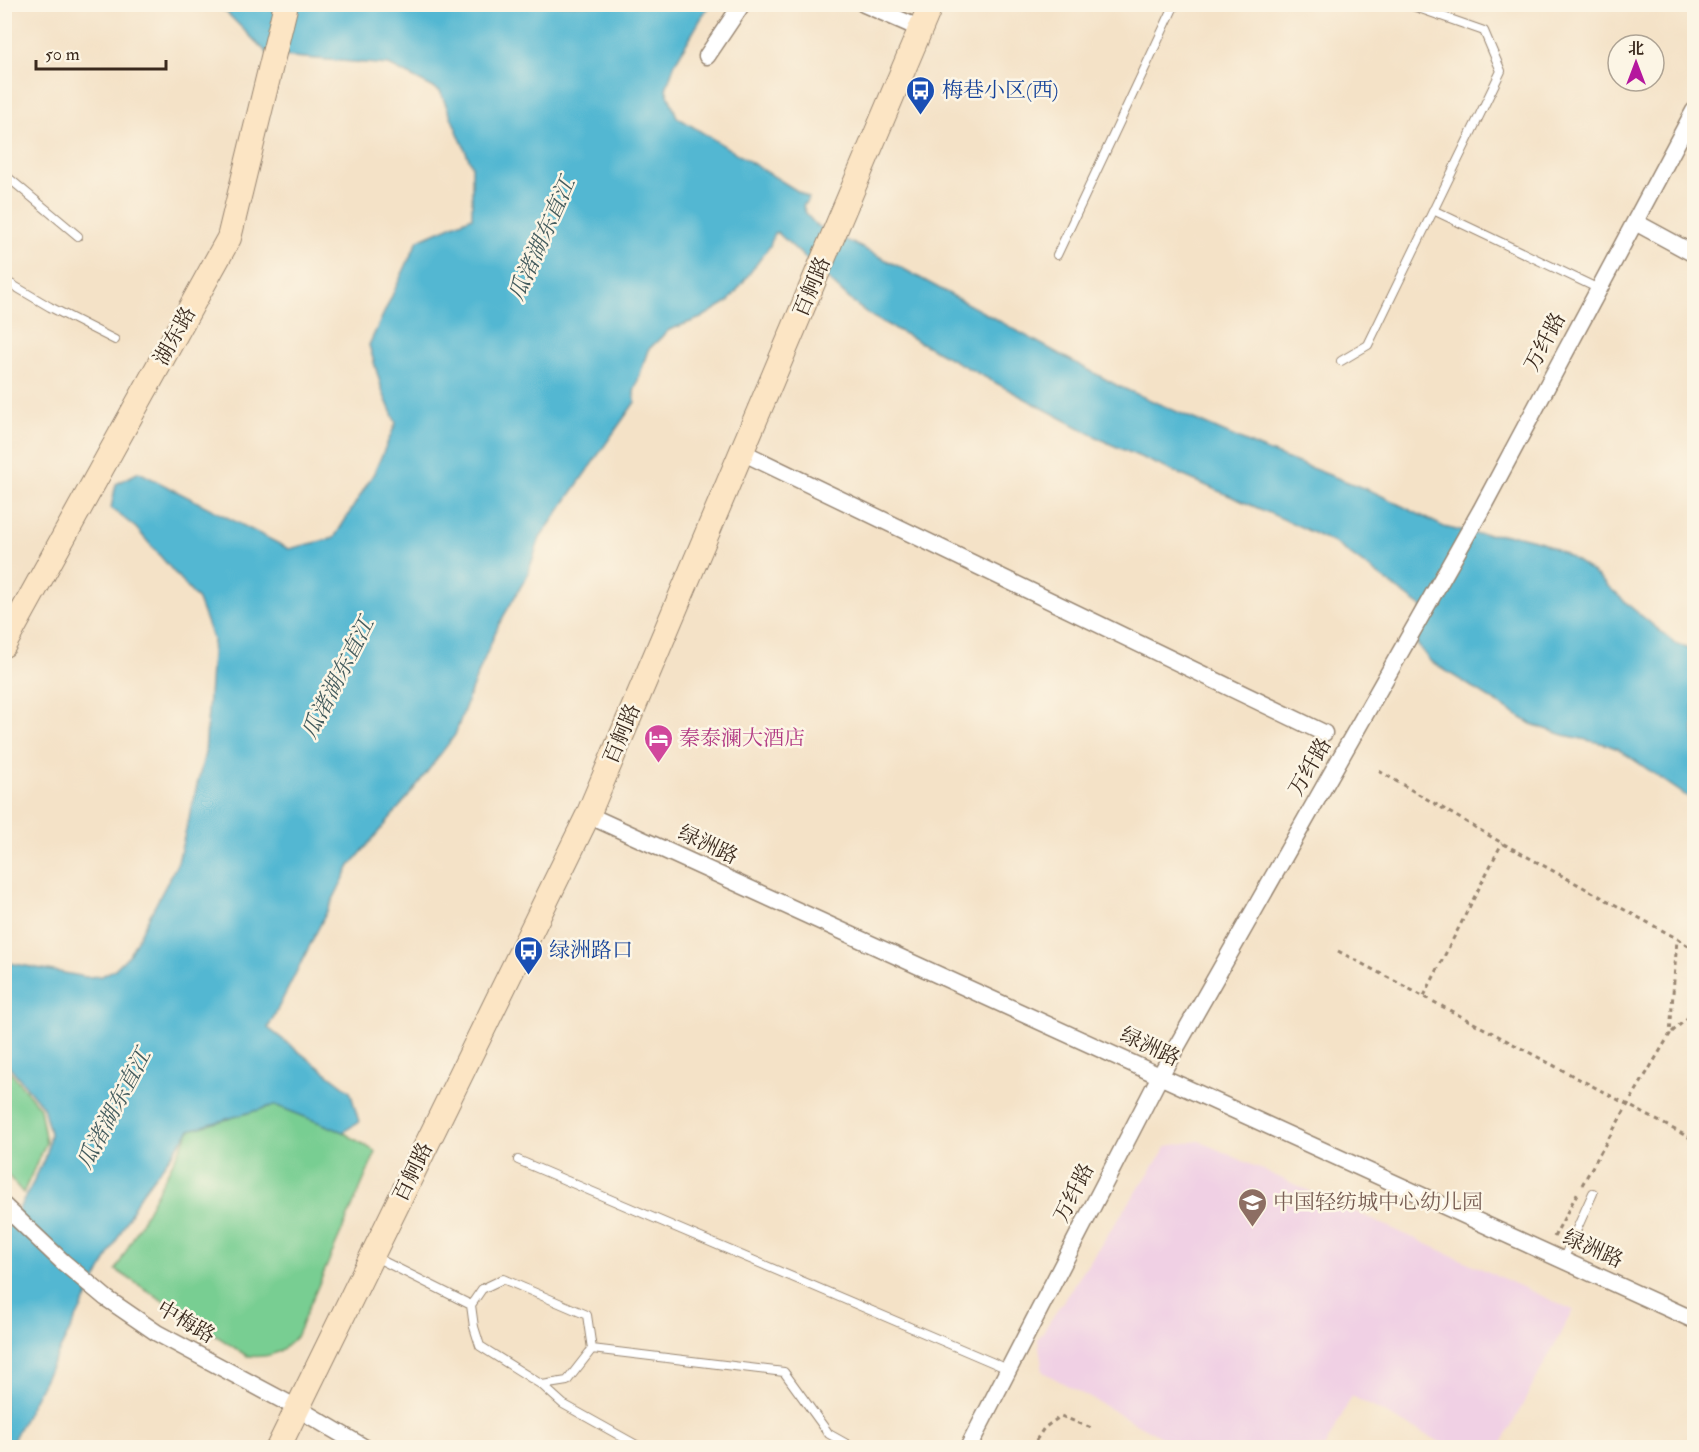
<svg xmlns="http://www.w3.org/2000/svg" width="1699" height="1452" font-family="'IM FELL Double Pica','Noto Serif SC',serif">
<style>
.built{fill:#f0d0e4}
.green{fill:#78ce92;stroke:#5a7c58;stroke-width:1.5}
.water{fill:#53b7d2;stroke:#477078;stroke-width:1.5}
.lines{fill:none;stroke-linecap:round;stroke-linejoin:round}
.lane-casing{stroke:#988672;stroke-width:10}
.street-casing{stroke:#988672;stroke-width:19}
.secondary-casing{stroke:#988672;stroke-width:26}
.path{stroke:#988672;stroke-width:3;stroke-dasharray:4.5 4.5;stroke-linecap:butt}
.lane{stroke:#fff;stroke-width:8}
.street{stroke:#fff;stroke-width:16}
.secondary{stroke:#fce5c4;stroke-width:24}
.labels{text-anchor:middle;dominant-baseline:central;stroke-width:5;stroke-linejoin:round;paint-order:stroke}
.transit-label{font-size:21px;fill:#164399;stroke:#fcf5e5;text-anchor:start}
.street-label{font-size:21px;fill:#3b2a1e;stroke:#fcf5e5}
.hotel-label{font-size:21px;fill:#b23c85;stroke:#fcf5e5;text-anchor:start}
.education-label{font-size:21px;fill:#785e54;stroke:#fcf5e5;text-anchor:start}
.water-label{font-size:22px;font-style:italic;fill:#435b5d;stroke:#fcf5e5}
</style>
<rect width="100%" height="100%" fill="#fcf5e5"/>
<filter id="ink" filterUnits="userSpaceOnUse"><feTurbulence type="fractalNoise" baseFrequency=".0167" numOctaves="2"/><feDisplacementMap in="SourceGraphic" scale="12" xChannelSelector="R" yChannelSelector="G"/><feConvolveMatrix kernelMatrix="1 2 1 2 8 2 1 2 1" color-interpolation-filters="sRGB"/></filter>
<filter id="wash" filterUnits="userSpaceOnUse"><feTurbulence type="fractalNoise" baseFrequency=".008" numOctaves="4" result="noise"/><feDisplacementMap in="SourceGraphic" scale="24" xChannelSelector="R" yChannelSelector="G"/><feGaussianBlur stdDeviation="1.35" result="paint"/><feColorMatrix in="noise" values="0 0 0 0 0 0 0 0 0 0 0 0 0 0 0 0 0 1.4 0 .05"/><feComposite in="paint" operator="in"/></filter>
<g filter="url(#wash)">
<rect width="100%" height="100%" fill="#f4e2c7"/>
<!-- built -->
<path class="built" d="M 1199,1141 L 1573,1310 L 1500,1447 L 1449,1447 L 1352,1396 L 1325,1447 L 1179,1447 L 1043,1372 L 1038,1339 L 1167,1146 Z"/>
<!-- green -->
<path class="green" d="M 5,1065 L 40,1108 L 46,1143 L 23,1193 L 5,1172 Z
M 275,1105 L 343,1132 L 376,1152 L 296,1337 C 280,1354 270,1358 247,1356 L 116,1270 L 190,1130 Z"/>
<!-- water -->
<path class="water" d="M 215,5 L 709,5 L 675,63 L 666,89 L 677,117 L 809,198 L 803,206 L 807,215 L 816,225 L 900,267 L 1118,386 L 1267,451 L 1376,493 L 1444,527 L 1473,534 L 1514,535 L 1542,542 L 1567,555 L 1590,570 L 1632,608 L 1675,643 L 1694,651 L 1694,801 L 1618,749 L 1605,744 L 1564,735 L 1531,724 L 1430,661 L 1417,644 L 1422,607 L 1336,544 L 1299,526 L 1108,443 L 873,317 L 856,305 L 777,232 L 774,233 L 770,246 L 729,301 L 701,318 L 669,330 L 648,350 L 634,392 L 635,402 L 540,538 L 527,576 L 499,624 L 472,688 L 455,735 L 411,793 L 350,866 L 268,1028 L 350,1091 L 359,1122 L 343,1132 L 275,1105 L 190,1130 L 139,1197 L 9,1448 L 4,1447 L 5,1234 L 33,1183 L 47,1153 L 50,1133 L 43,1107 L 5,1061 L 4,962 L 86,977 L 102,976 L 115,969 L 129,955 L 178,862 L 205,753 L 213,640 L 198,600 L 136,528 L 111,508 L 116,484 L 139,472 L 289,549 L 334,538 L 374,473 L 396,423 L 383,393 L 369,345 L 418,240 L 472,217 L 472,166 L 440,91 L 389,65 L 269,55 L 226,12 Z"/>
</g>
<g filter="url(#ink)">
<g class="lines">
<defs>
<path id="lane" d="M 4,174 L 78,236
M 1433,210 L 1599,289
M 1057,255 L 1175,4
M 4,280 L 50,307 L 115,340
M 1341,361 L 1368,345 L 1501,71 L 1484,31 L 1407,4
M 518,1160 L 1008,1369
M 375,1257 L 471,1305
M 1563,1260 L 1593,1193
M 503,1279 L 587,1315 L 592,1349 L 567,1381 L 542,1385 L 480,1346 L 474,1327 L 471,1305 L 482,1289 Z
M 592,1349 L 784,1372 L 829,1434 L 854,1448
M 542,1385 L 563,1404 L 642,1448"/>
<path id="street" d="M 864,4 L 921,29
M 707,56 L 742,4
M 1635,222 L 1694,254
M 742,452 L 1324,733
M 588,815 L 1694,1320
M 4,1206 L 63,1262 L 106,1298 L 157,1333 L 297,1408 L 365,1448
M 968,1448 L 1160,1076 L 1481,510 L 1694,111"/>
<path id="secondary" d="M 4,645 L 229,238 L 286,4
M 278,1448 L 588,815 L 931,4"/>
</defs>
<!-- lane casing -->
<use href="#lane" class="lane-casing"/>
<!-- street casing -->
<use href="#street" class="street-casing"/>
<!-- secondary casing -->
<use href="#secondary" class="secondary-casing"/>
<!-- path -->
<path class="path" d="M 1379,771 L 1502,843 L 1678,939 L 1694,950
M 1338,951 L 1694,1140
M 1424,996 L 1502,843
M 1672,1032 L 1694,1012
M 1582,1185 L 1627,1106 L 1670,1034 L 1677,939
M 1554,1237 L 1579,1190
M 1031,1448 L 1044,1428 L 1061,1416 L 1094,1429"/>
<!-- lane -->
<use href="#lane" class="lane"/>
<!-- street -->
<use href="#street" class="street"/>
<!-- secondary -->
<use href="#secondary" class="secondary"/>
</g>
</g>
<!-- icons -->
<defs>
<symbol id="bus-pin" viewBox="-11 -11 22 30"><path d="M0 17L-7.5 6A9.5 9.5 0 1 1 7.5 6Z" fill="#1a4fb4" stroke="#fcf5e5"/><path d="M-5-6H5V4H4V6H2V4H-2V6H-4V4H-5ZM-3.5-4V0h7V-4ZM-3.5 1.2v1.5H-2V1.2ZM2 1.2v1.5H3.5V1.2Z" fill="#fff"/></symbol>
<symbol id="hotel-pin" viewBox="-11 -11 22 30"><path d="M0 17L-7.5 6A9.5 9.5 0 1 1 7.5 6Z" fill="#d1479c" stroke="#fcf5e5"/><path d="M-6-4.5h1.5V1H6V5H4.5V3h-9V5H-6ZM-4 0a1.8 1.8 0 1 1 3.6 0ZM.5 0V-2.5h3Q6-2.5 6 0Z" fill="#fff"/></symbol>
<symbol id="school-pin" viewBox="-11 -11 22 30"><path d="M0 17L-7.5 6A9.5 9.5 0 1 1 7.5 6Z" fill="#8d6e63" stroke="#fcf5e5"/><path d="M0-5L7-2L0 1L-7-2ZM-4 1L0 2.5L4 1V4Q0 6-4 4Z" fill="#fff"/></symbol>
</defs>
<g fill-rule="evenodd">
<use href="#bus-pin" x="904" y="74" width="33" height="45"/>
<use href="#hotel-pin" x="642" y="722" width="33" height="45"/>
<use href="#bus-pin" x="512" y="934" width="33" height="45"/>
<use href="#school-pin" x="1236" y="1186" width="33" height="45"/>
</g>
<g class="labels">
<!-- transit labels -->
<g class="transit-label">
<text x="942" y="90">梅巷小区(西)</text>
<text x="549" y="950">绿洲路口</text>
</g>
<!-- street labels -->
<g class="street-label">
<text transform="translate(812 287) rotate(-67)">百舸路</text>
<text transform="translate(175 336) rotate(-61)">湖东路</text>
<text transform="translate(1545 342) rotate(-62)">万纤路</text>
<text transform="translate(622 734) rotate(-67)">百舸路</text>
<text transform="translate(1310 767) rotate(-60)">万纤路</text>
<text transform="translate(708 845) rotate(25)">绿洲路</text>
<text transform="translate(1150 1047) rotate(25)">绿洲路</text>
<text transform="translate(413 1172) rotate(-64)">百舸路</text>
<text transform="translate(1074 1193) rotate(-63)">万纤路</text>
<text transform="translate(1593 1249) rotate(24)">绿洲路</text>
<text transform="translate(186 1322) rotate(30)">中梅路</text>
</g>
<!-- hotel labels -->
<g class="hotel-label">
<text x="679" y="738">秦泰澜大酒店</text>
</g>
<!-- education labels -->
<g class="education-label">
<text x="1273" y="1202">中国轻纺城中心幼儿园</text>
</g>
<!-- water labels -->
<g class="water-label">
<text transform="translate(542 239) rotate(-66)">瓜渚湖东直江</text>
<text transform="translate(338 678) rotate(-63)">瓜渚湖东直江</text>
<text transform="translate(114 1109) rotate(-62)">瓜渚湖东直江</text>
</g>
</g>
<!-- margin -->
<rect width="1699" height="1452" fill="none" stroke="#fcf5e5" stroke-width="24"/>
<!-- north arrow -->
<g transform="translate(1636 63)"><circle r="28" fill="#fcf5e5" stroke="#afa495" stroke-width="1.5"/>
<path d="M0-4.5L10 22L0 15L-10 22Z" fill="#b5179e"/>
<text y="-9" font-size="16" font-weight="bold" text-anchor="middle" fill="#3b2a1e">北</text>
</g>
<!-- scale -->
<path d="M36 60v9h130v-9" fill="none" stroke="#3b2a1e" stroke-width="3"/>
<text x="45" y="60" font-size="18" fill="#3b2a1e" stroke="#fcf5e5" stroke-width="4.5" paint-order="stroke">50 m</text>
</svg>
